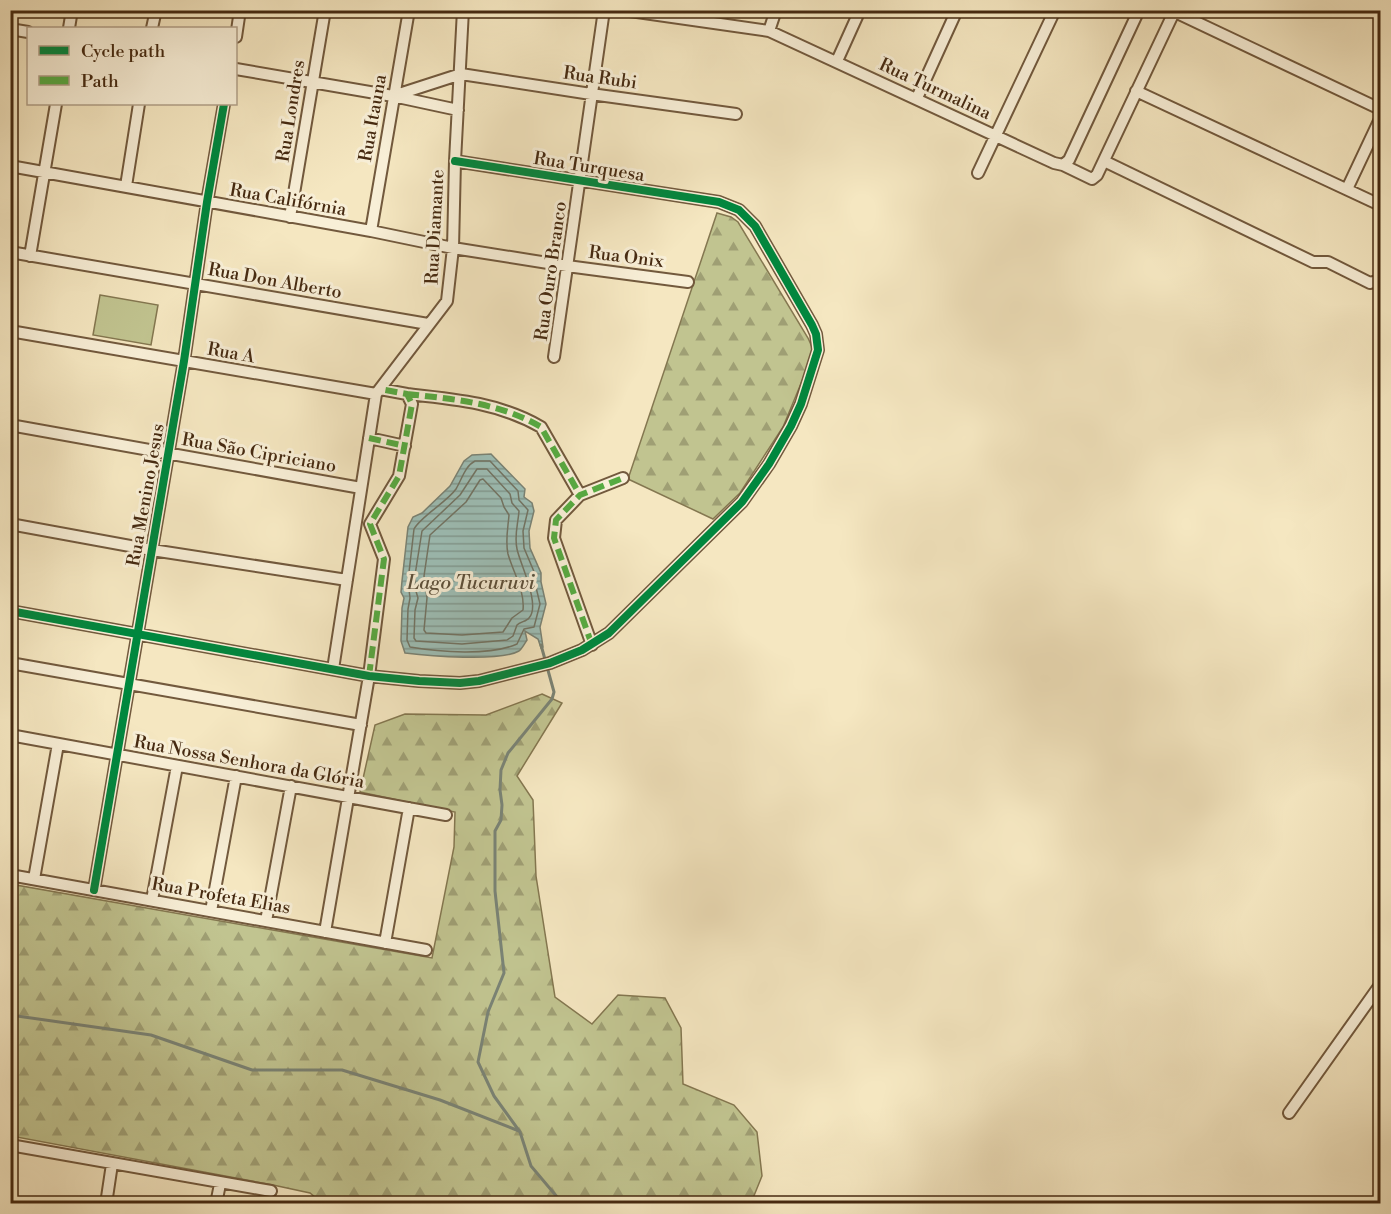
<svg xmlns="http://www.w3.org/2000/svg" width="1391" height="1214" font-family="'Libre Bodoni',serif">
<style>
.forest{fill:url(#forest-firs);stroke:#847750;stroke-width:1.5}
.garden{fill:#c1c490;stroke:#847750;stroke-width:1.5}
.water{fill:url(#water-rules);stroke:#7a8375;stroke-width:1.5}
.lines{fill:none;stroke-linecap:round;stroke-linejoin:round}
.shore{stroke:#727464;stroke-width:1.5}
.stream{stroke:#7a8375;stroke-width:3}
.minor-casing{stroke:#72593d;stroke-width:14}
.minor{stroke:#f8efd7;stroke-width:10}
.quiet{stroke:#56ab42;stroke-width:6;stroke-dasharray:12 6;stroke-linecap:butt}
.cycleway-casing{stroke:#f8efd7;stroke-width:11}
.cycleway{stroke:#00873e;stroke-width:8}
.labels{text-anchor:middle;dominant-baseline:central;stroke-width:6;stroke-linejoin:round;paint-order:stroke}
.street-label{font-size:18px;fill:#462a11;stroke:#f8efd7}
.water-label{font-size:20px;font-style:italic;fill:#5c4f3a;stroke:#f8efd7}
</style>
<defs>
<pattern id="forest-firs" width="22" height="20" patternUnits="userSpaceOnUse" patternTransform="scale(1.5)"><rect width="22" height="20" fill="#c1c490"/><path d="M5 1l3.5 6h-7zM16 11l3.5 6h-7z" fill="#9f9f74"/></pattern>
<pattern id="water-rules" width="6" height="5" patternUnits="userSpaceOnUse" patternTransform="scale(1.5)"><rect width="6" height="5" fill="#9dbfb7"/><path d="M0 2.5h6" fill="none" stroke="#829b93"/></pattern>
</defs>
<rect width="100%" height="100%" fill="#f5e7c1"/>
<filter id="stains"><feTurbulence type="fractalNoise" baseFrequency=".00333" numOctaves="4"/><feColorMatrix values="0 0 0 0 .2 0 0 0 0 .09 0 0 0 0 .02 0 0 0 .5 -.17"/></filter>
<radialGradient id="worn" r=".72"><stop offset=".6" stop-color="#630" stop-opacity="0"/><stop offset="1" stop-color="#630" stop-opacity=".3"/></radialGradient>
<!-- forest -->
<path class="forest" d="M 717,213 L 731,217 L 738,222 L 808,338 L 812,347 L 812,357 L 783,427 L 740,493 L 713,519 L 628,479 Z
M 542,694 L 562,703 L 517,776 L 533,800 L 536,876 L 555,997 L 592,1024 L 618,995 L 665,998 L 681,1028 L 683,1084 L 734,1105 L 757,1132 L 762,1176 L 751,1203 L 322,1203 L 310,1193 L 273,1185 L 11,1136 L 10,884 L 432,958 L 454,847 L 455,812 L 360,792 L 375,725 L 405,714 L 486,715 Z"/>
<!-- garden -->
<path class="garden" d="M 100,295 L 158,305 L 151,345 L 93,335 Z"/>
<!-- water -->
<path class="water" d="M 491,454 L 525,489 L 524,497 L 532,503 L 534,511 L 529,531 L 530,548 L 541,573 L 541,582 L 546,604 L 540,627 L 543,647 L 541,648 L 538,639 L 525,631 L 527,640 C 525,643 522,649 519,651 C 500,662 428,656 405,653 L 401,641 L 402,608 L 404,598 L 401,592 L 402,581 L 408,527 L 413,517 L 422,513 L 450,486 L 464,461 L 472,455 Z"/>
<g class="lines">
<!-- shore -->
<path class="shore" d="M 475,461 L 490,461 L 518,491 L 519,500 L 528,510 L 523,531 L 524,548 L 535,574 L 535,583 L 540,604 L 534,627 L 524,629 L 517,644 C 490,656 439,652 410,647 L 407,640 L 408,609 L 410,598 L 408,581 L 414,529 C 421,516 447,502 456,489 C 462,479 465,466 475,461 Z
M 477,469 L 487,469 L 510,494 L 512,503 L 519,511 C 518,524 514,536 517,549 C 520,564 541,605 529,618 C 527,621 520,622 517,625 L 513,636 L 507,640 L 462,644 L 416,641 L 414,638 L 415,610 L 418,598 L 415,588 L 415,575 L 422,531 L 460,495 Z
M 483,479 L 501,498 L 504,507 L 509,515 C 508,528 505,541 508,554 C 513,572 525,591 523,610 L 512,618 L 503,632 L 462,635 L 426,633 L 424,630 L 427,598 L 424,576 L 430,535 L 466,502 L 480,480 Z"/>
<!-- stream -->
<path class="stream" d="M 541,645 L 554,692 L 552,699 L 508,753 L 501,770 L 500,790 L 502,805 L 501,820 L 495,831 L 495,891 L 504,973 L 488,1012 L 478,1062 L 494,1096 L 520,1132 L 531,1166 L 563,1204
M 10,1015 L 151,1035 L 252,1070 L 342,1070 L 440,1100 L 519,1131"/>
<defs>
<path id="minor" d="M 623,10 L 769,31 L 1054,163 L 1063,165 L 1069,160 L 1139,10
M 1175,12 L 1380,109
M 69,28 L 72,10
M 152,28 L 156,10
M 10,29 L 28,32
M 769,31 L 776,10
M 236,37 L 240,10
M 837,61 L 860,10
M 236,69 L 393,96 L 458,110
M 1136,91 L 1380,205
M 393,96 L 461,74 L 591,94 L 736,114
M 917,98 L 957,10
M 1104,161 L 1313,262 L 1328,262 L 1370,283 L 1380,280
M 1063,165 L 1092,179 L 1097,175 L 1175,10
M 10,166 L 371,231 L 453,248 L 567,266 L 688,282
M 978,173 L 1055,10
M 126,186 L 139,104
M 1347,189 L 1380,119
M 290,217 L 325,10
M 371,231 L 409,10
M 10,252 L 428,324
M 30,256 L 56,104
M 10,331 L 376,394
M 554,357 L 604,10
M 407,394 C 454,399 500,403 541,427 L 580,495
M 10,425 L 361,488
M 369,438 L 405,446
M 10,524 L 152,550 L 347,580
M 10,611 L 369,676 L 419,681 L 460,683 L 479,681 L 550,663 L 582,650 L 609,633 L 742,502 L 769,464 L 791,426 L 801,404 L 818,350 L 816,334 L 812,325 L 755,226 L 739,210 L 719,202 L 455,161
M 592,645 L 554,538 L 556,520 L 580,495 L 623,478
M 10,663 L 361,725
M 333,669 L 376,394 L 447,301 L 453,248 L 455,161 L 463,10
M 10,735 L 446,815
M 10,875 L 426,950
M 34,879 L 58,744
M 94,890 L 184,361 L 207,202 L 224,104
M 152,900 L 177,766
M 211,911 L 236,776
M 266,921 L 291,786
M 325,932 L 369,676 L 384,559 L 370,524 L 399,476 L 412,404 L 407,394 L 380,389
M 385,943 L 409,808
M 1289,1113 L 1380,985
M 10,1145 L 271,1191
M 106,1204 L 112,1164
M 216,1204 L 220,1184"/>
</defs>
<!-- minor casing -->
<use href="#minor" class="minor-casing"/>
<!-- minor -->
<use href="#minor" class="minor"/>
<!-- quiet -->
<path class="quiet" d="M 407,394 C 454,399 500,403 541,427 L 580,495
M 369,438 L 405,446
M 592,645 L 554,538 L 556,520 L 580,495 L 623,478
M 369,676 L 384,559 L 370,524 L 399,476 L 412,404 L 407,394 L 380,389"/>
<defs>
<path id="cycleway" d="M 10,611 L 369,676 L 419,681 L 460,683 L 479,681 L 550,663 L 582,650 L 609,633 L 742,502 L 769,464 L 791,426 L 801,404 L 818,350 L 816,334 L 812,325 L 755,226 L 739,210 L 719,202 L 455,161
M 94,890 L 184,361 L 207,202 L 224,104"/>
</defs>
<!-- cycleway casing -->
<use href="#cycleway" class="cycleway-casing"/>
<!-- cycleway -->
<use href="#cycleway" class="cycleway"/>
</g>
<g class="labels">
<!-- street labels -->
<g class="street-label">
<text transform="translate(600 78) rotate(8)">Rua Rubi</text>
<text transform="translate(935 89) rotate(25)">Rua Turmalina</text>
<text transform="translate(291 111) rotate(-81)">Rua Londres</text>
<text transform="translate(373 118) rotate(-80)">Rua Itauna</text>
<text transform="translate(589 167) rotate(9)">Rua Turquesa</text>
<text transform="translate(288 200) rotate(10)">Rua Califórnia</text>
<text transform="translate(435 227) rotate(-87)">Rua Diamante</text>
<text transform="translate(626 257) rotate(7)">Rua Onix</text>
<text transform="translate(551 271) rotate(-82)">Rua Ouro Branco</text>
<text transform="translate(275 281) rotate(10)">Rua Don Alberto</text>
<text transform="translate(231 353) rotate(10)">Rua A</text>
<text transform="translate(259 453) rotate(10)">Rua São Cipriciano</text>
<text transform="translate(146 495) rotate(-80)">Rua Menino Jesus</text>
<text transform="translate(249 762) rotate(10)">Rua Nossa Senhora da Glória</text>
<text transform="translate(221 896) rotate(10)">Rua Profeta Elias</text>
</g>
<!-- water labels -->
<g class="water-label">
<text x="471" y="583">Lago Tucuruvi</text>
</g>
</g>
<!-- margin -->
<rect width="1391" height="1214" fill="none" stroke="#f5e7c1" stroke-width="36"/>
<rect x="12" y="12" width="1367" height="1190" fill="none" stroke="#462a11" stroke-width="3"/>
<rect x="18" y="18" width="1355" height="1178" fill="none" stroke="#462a11" stroke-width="1.5"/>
<!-- legend -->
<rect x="27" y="27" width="210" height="78" fill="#f8efd7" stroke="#b1a088" stroke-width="1.5"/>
<rect x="39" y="46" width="30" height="9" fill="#00873e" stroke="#b1a088" stroke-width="1.5"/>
<text x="81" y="57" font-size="18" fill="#462a11">Cycle path</text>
<rect x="39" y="76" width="30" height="9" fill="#56ab42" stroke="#b1a088" stroke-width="1.5"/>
<text x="81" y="87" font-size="18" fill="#462a11">Path</text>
<rect width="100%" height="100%" filter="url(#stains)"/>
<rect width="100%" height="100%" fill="url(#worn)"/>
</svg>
